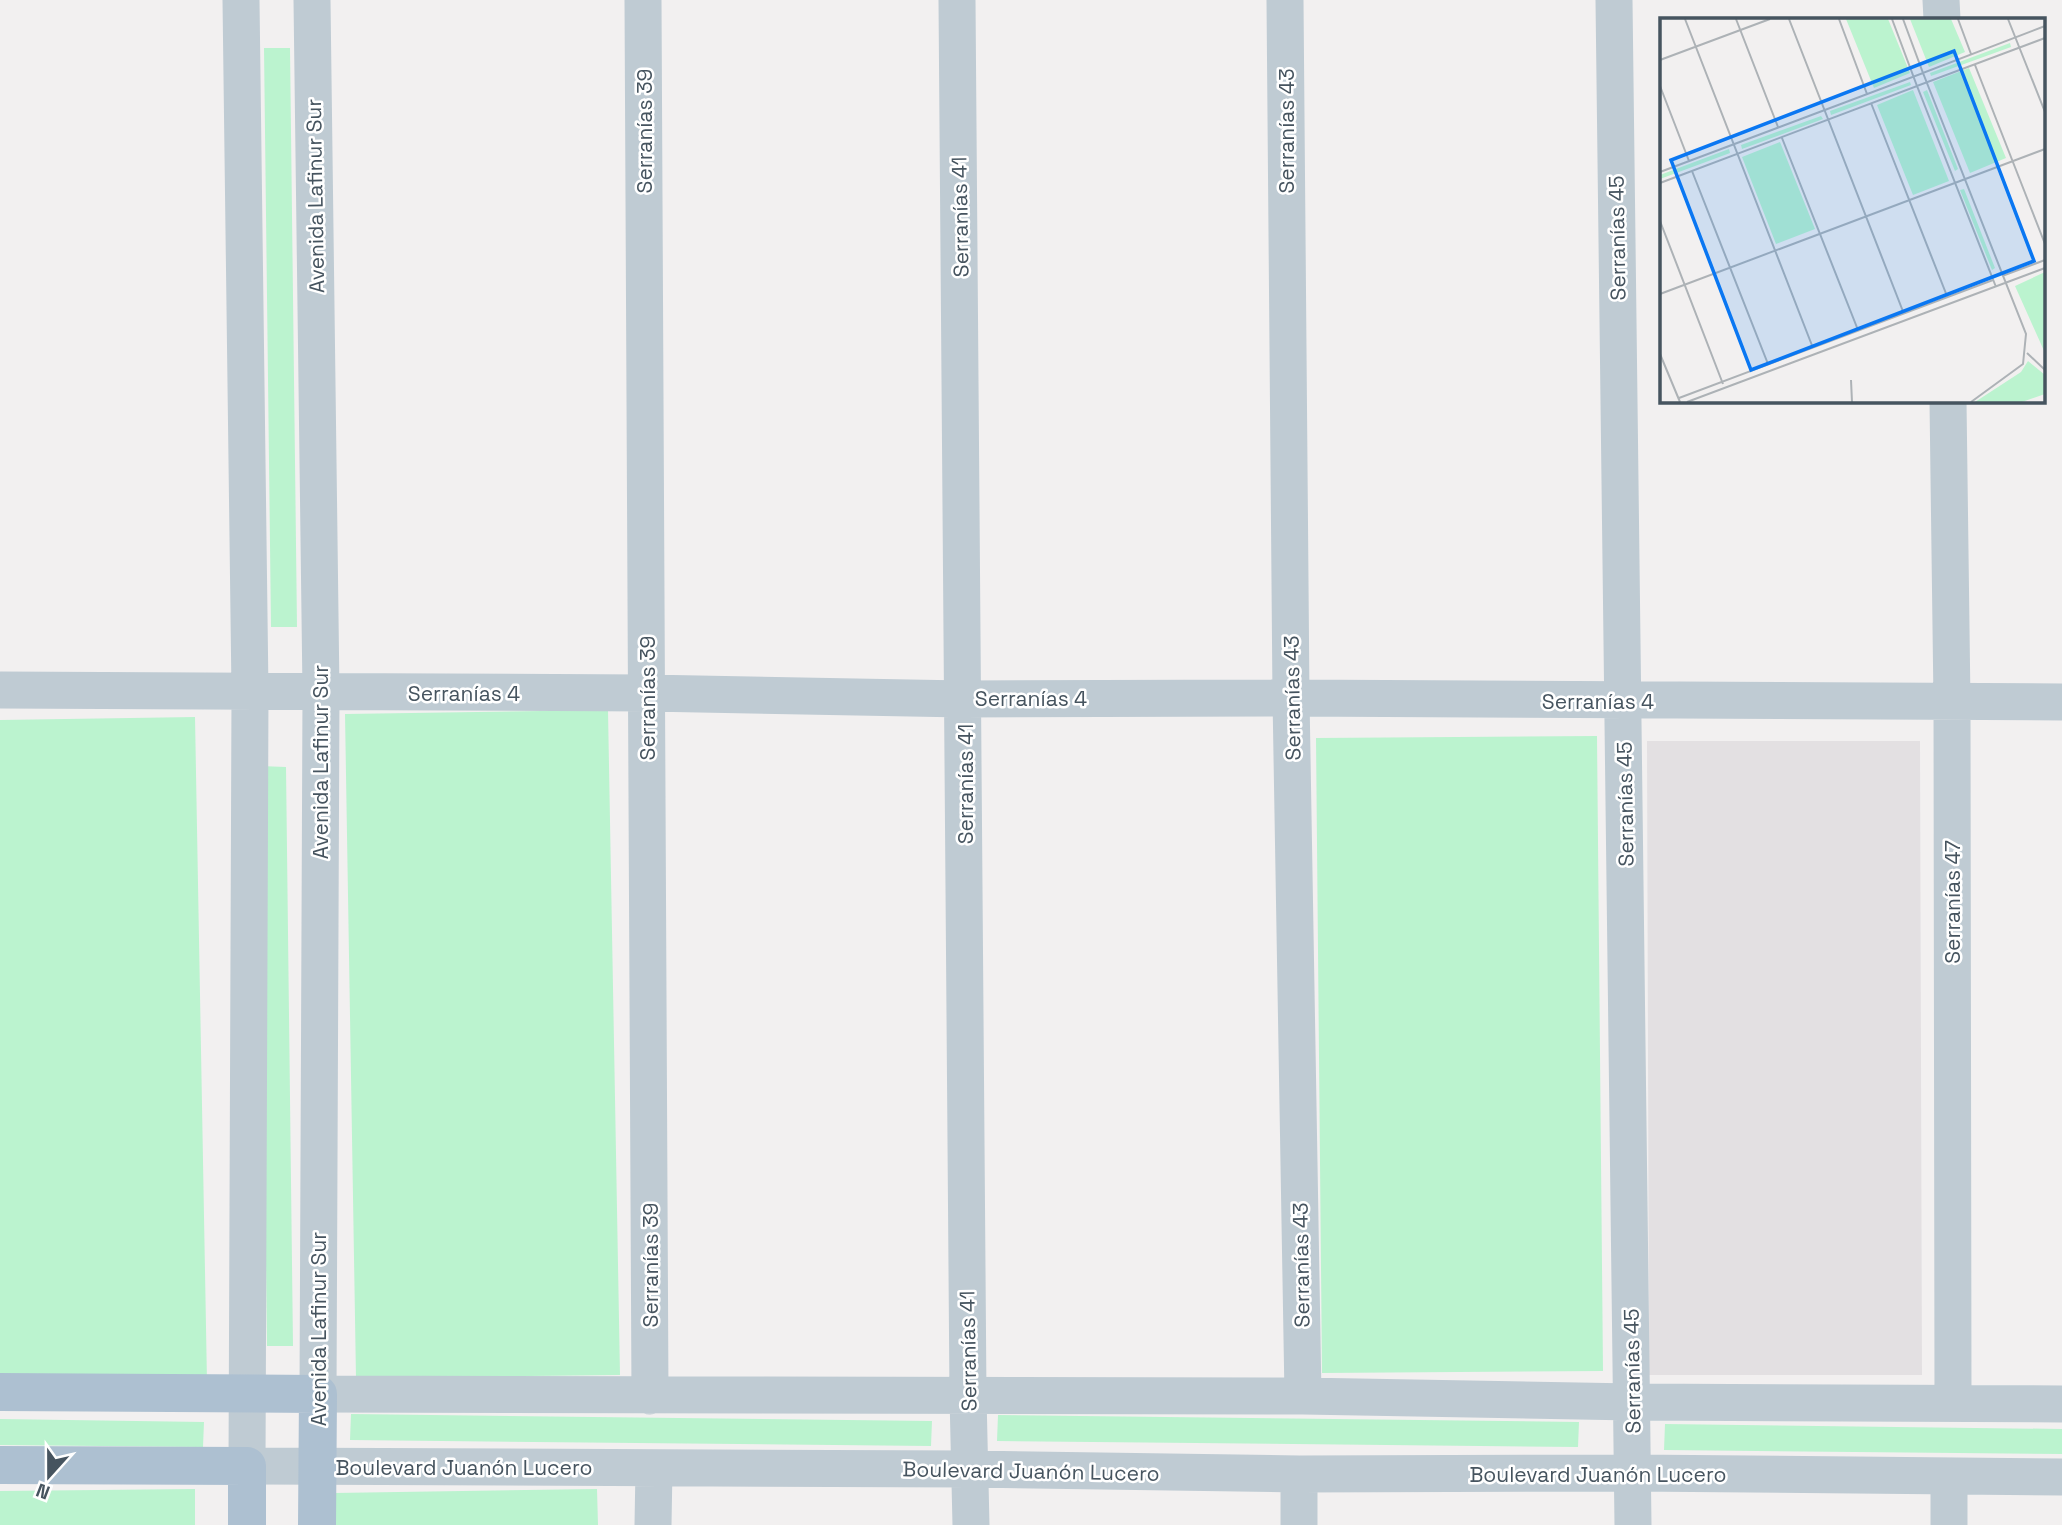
<svg xmlns="http://www.w3.org/2000/svg" width="2062" height="1525" font-family="'Space Grotesk',sans-serif">
<style>
.education{fill:#e3e0e2}
.green{fill:#bbf3cf}
.lines{fill:none;stroke-linecap:round;stroke-linejoin:round}
.minor{stroke:#bfcbd3;stroke-width:37}
.major{stroke:#adc0d1;stroke-width:38}
.labels{text-anchor:middle;dominant-baseline:central;stroke-width:5;stroke-linejoin:round;paint-order:stroke}
.street-label{font-size:21px;fill:#46545f;stroke:#fff}
.inset-road{fill:none;stroke:#adb2b6;stroke-width:2}
.view{fill:#0a77f2;fill-opacity:0.15;stroke:#0a77f2;stroke-width:3.5}
.inset-edge{fill:none;stroke:#46545f;stroke-width:3.5}
</style>
<rect width="100%" height="100%" fill="#f2f0f0"/>
<!-- education -->
<path class="education" d="M 1647,741 L 1920,741 L 1922,1375 L 1649,1375 Z"/>
<!-- green -->
<path class="green" d="M 264,48 L 290,48 L 297,627 L 271,627 Z
M 608,710 L 620,1375 L 356,1378 L 345,714 Z
M 195,717 L 207,1382 L 0,1384 L 0,720 Z
M 1597,736 L 1603,1371 L 1322,1373 L 1316,738 Z
M 260,766 L 286,767 L 293,1346 L 267,1346 Z
M 351,1414 L 932,1421 L 931,1446 L 350,1440 Z
M 998,1415 L 1579,1422 L 1578,1447 L 997,1441 Z
M 0,1419 L 204,1422 L 203,1447 L 0,1445 Z
M 1665,1424 L 2062,1429 L 2062,1454 L 1664,1450 Z
M 195,1489 L 195,1525 L 0,1525 L 0,1491 Z
M 597,1489 L 598,1525 L 335,1525 L 334,1493 Z"/>
<g class="lines">
<!-- minor -->
<path class="minor" d="M 241,0 L 250,692 L 247,1466 L 971,1469 L 1299,1474 L 1633,1473 L 2062,1477
M 312,0 L 321,692 L 318,1394 L 1303,1396 L 1633,1402 L 2062,1404
M 643,0 L 650,1396
M 957,0 L 968,1396 L 971,1525
M 1285,0 L 1291,698 L 1303,1396
M 1614,0 L 1633,1525
M 1941,0 L 1942,19
M 1948,401 L 1952,702 L 1953,1403
M 0,690 L 647,693 L 964,699 L 1291,698 L 2062,702
M 1299,1474 L 1299,1525
M 653,1525 L 654,1468
M 1949,1525 L 1949,1477"/>
<!-- major -->
<path class="major" d="M 0,1392 L 318,1394 L 317,1525
M 0,1465 L 247,1466 L 247,1525"/>
</g>
<g class="labels">
<!-- street labels -->
<g class="street-label">
<text transform="translate(644 131) rotate(-90)">Serranías 39</text>
<text transform="translate(1286 131) rotate(-90)">Serranías 43</text>
<text transform="translate(315 196) rotate(-91)">Avenida Lafinur Sur</text>
<text transform="translate(960 217) rotate(-91)">Serranías 41</text>
<text transform="translate(1617 238) rotate(-91)">Serranías 45</text>
<text x="464" y="693">Serranías 4</text>
<text transform="translate(647 698) rotate(-90)">Serranías 39</text>
<text x="1031" y="698">Serranías 4</text>
<text transform="translate(1292 698) rotate(-91)">Serranías 43</text>
<text x="1598" y="701">Serranías 4</text>
<text transform="translate(320 762) rotate(-90)">Avenida Lafinur Sur</text>
<text transform="translate(965 784) rotate(-90)">Serranías 41</text>
<text transform="translate(1625 804) rotate(-91)">Serranías 45</text>
<text transform="translate(1952 902) rotate(-90)">Serranías 47</text>
<text transform="translate(650 1265) rotate(-90)">Serranías 39</text>
<text transform="translate(1301 1265) rotate(-91)">Serranías 43</text>
<text transform="translate(318 1329) rotate(-90)">Avenida Lafinur Sur</text>
<text transform="translate(968 1351) rotate(-91)">Serranías 41</text>
<text transform="translate(1632 1371) rotate(-91)">Serranías 45</text>
<text x="464" y="1467">Boulevard Juanón Lucero</text>
<text transform="translate(1031 1471) rotate(1)">Boulevard Juanón Lucero</text>
<text x="1598" y="1474">Boulevard Juanón Lucero</text>
</g>
</g>
<!-- overview -->
<g transform="translate(1660 18)">
<rect width="385" height="385" fill="#f2f0f0"/>
<path d="M 186,1 L 228,1 L 250,55 L 214,70 ZM 250,1 L 291,1 L 305,34 L 269,49 ZM 350,25 L 351,29 L 271,58 L 270,55 ZM 309,50 L 346,140 L 310,155 L 273,64 ZM 250,64 L 251,67 L 171,97 L 170,93 ZM 253,72 L 289,163 L 253,177 L 217,87 ZM 267,72 L 298,151 L 295,153 L 263,74 ZM 161,98 L 163,101 L 82,131 L 81,127 ZM 120,124 L 155,211 L 116,226 L 82,139 ZM 69,131 L 70,135 L 0,161 L 0,157 ZM 304,171 L 335,250 L 332,252 L 300,172 ZM 385,254 L 385,335 L 355,268 ZM 368,343 L 385,357 L 385,376 L 362,384 L 315,384 L 361,354 Z" fill="#bbf3cf"/>
<path class="inset-road" d="M 25,1 L 153,330M 76,1 L 118,109M 129,1 L 244,296M 179,1 L 207,76M 232,1 L 257,68 L 385,20M 243,1 L 263,55 L 385,8M 298,1 L 311,36M 348,1 L 385,94M 0,42 L 110,1M 315,47 L 385,226M 0,68 L 29,143M 211,85 L 287,278M 122,120 L 198,312M 32,153 L 108,346M 0,154 L 263,55 L 366,316 L 363,346 L 311,384M 0,165 L 257,68 L 336,269M 0,203 L 63,366M 342,258 L 385,242M 0,276 L 385,131M 367,335 L 385,352M 0,336 L 20,384M 191,362 L 192,384M 19,380 L 333,262M 27,384 L 385,250"/>
<path class="view" d="M 294,33 L 374,243 L 91,352 L 11,142 Z"/>
<rect width="385" height="385" class="inset-edge"/>
</g>
<!-- north arrow -->
<g transform="translate(49 1476) rotate(201)" stroke="#ffffff" stroke-width="5" paint-order="stroke">
<path d="M0-5L12 26L0 18L-12 26Z" fill="#46545f"/>
<text y="-10" font-size="19" font-weight="bold" text-anchor="middle" fill="#46545f">N</text>
</g>
</svg>
